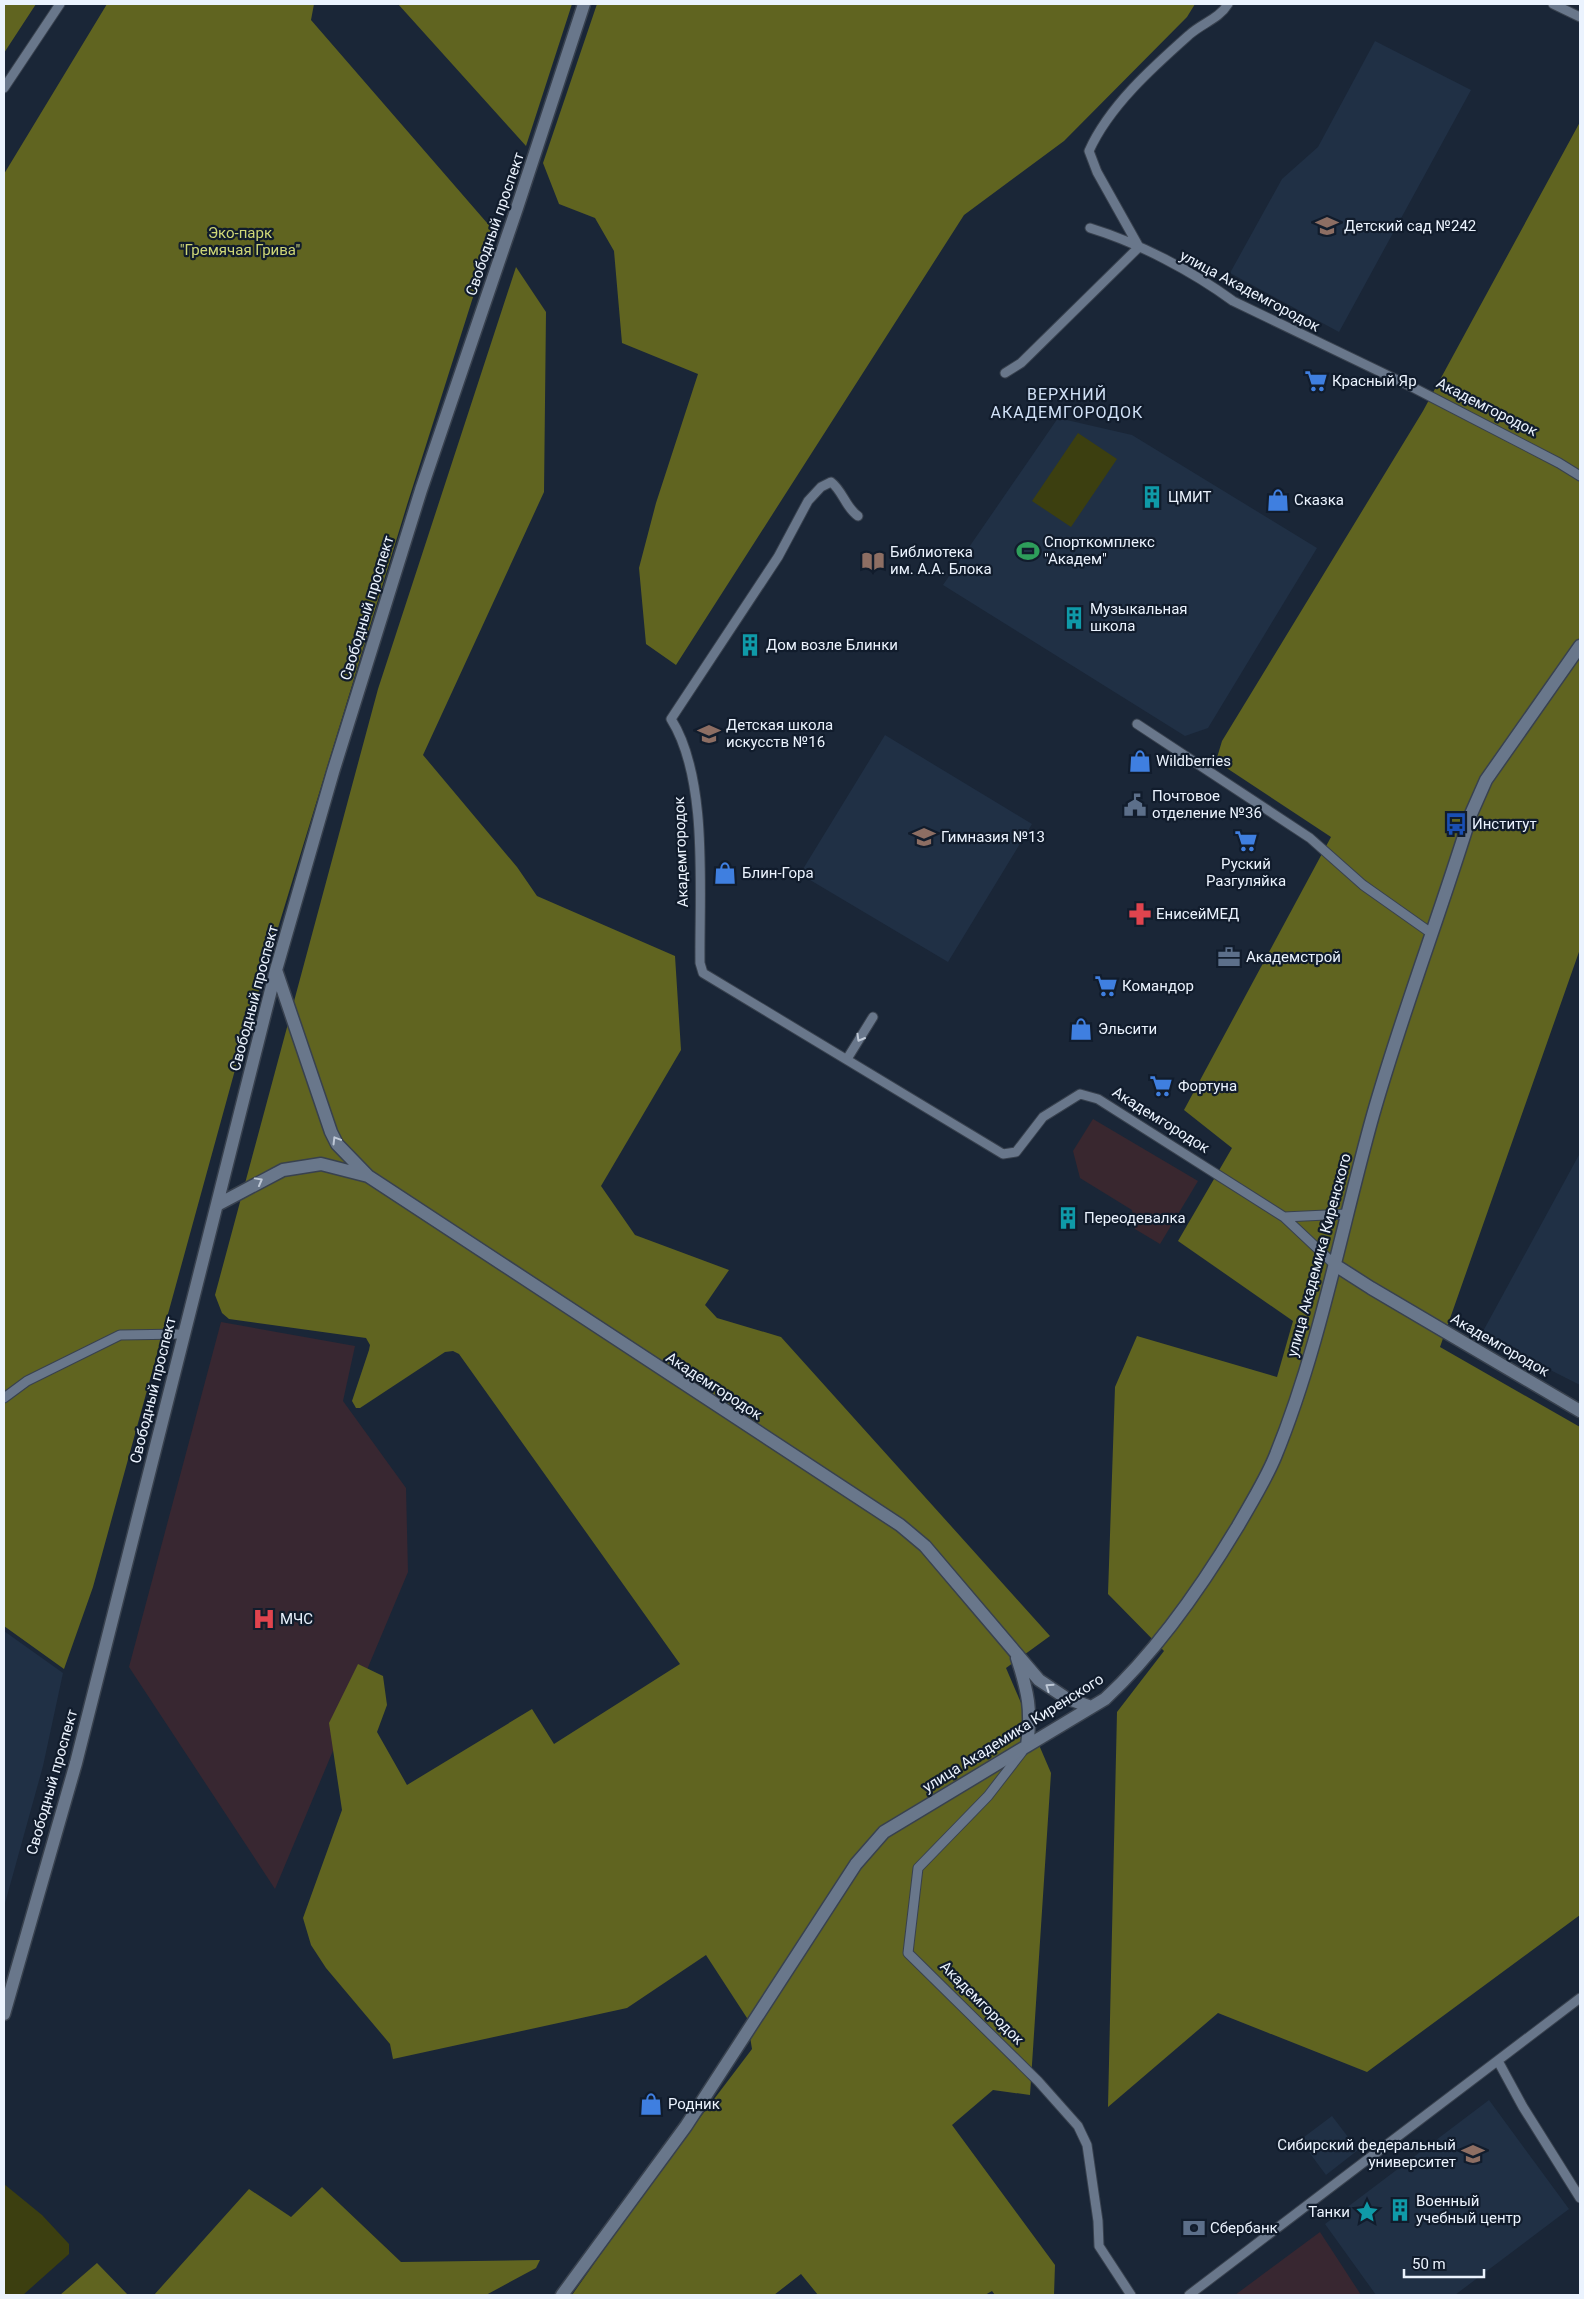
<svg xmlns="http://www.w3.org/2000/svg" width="1584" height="2299" font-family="Roboto,sans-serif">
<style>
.commercial{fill:#39272f}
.built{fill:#203045}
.medical{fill:#382731}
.green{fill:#3c3f10}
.forest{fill:#606420}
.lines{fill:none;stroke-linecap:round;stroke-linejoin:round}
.street-casing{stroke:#38414e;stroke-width:11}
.secondary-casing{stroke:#38414e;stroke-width:15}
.street{stroke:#69778b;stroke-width:9}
.secondary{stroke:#69778b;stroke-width:12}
.oneway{stroke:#bec8d6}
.labels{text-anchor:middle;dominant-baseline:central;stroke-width:4.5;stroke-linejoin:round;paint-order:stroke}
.street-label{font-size:15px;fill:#ebf3fe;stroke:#111c2c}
.poi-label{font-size:15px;fill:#ebf3fe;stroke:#111c2c;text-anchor:start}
.park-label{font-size:15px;fill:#cfd777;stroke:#111c2c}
.neighbourhood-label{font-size:16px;letter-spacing:1px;fill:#d1e1f7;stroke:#111c2c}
</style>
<rect width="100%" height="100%" fill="#1a2637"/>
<!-- commercial -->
<path class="commercial" d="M 1093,1119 L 1198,1181 L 1160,1244 L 1135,1229 L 1132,1210 L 1080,1178 L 1073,1151 Z"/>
<!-- built -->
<path class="built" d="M 1375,41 L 1471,90 L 1339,332 L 1230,273 L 1282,179 L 1318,147 Z
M 1058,418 L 1132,435 L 1317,548 L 1208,728 L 1185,736 L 943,585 Z
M 885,735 L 1032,824 L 948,962 L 800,874 Z
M 1580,1153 L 1580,1385 L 1481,1335 Z
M 4,1631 L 63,1673 L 43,1766 L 4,1907 Z
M 1489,2100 L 1569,2209 L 1455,2295 L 1376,2295 L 1325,2224 Z
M 1332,2116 L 1358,2150 L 1326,2175 L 1300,2140 Z"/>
<!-- medical -->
<path class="medical" d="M 221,1322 L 355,1346 L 343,1401 L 406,1488 L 408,1572 L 275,1889 L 129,1667 Z
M 1320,2232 L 1361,2295 L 1235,2295 Z"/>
<!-- green -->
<path class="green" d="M 1078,433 L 1117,459 L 1071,527 L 1032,501 Z
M 4,2184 L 42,2215 L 69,2244 L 69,2254 L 23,2295 L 4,2295 Z"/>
<!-- forest -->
<path class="forest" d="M 4,4 L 36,4 L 4,53 Z
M 107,4 L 314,4 L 311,20 L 494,231 L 407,505 L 238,1059 L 93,1587 L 64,1669 L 4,1626 L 4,174 Z
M 398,4 L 572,4 L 526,146 Z
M 597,4 L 1195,4 L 1187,17 L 1064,141 L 964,215 L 676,665 L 646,644 L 639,568 L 656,503 L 698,374 L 622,343 L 614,251 L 595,218 L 559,204 L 543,163 Z
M 1580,122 L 1580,949 L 1440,1347 L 1580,1427 L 1580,1915 L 1367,2072 L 1218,2013 L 1108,2107 L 1117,1712 L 1164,1651 L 1108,1594 L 1115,1387 L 1137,1336 L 1277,1377 L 1293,1321 L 1178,1241 L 1232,1148 L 1184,1110 L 1331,837 L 1216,761 L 1222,741 L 1423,411 Z
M 516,267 L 546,312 L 544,492 L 423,755 L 517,867 L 537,896 L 675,956 L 681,1050 L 601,1186 L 635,1235 L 729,1270 L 705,1305 L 717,1318 L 781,1337 L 1050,1636 L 1006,1668 L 1051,1773 L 1030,2095 L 993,2090 L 952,2125 L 1055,2265 L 1054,2295 L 995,2295 L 992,2291 L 985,2295 L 818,2295 L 801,2274 L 774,2295 L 572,2295 L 655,2177 L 752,2049 L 747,2018 L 706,1955 L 627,2008 L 393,2059 L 390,2044 L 326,1968 L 311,1945 L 303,1918 L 342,1810 L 329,1723 L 358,1664 L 383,1676 L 387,1705 L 377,1732 L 407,1785 L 532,1709 L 554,1744 L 680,1664 L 459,1354 L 453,1351 L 445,1352 L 360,1408 L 356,1408 L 352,1401 L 369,1350 L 370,1345 L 366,1338 L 229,1319 L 222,1313 L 215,1295 L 378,689 Z
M 322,2187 L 401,2262 L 540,2260 L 536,2268 L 486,2295 L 154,2295 L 249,2189 L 291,2217 Z
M 97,2263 L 128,2295 L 60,2295 Z"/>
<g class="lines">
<defs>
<path id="street" d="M 1553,4 L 1580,17
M 4,88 L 60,4
M 1090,228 C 1139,243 1192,271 1233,301 L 1416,389 L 1559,463 L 1580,476
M 1139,247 L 1097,172 L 1089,151 C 1109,106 1153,67 1189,35 C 1202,23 1219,19 1228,4
M 1005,373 L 1021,363 L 1139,247
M 858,516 C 845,507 843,491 831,482 L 821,487 L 808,501 L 778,557 L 671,719 C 709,779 699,893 700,963 L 703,973 L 1003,1154 L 1016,1152 L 1043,1117 L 1080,1094 L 1098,1099 L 1284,1217 L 1335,1265
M 1137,724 L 1310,838 L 1363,885 L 1431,933
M 847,1059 L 873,1017
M 1284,1217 L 1347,1214
M 4,1398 L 27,1381 L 120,1335 L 183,1334
M 1022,1752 L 988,1796 L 918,1868 L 908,1953 L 1038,2081 L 1078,2126 L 1087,2145 L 1098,2221 L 1099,2246 L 1131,2295
M 1498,2061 L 1523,2107 L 1580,2198
M 1189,2295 L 1580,1998"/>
<path id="secondary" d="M 276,970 L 331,1132 L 337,1144 L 368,1176 L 900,1525 L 925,1546 L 1039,1680 L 1066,1698 L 1091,1707
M 217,1205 L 283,1170 L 321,1164 L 368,1176
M 1335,1265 L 1371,1288 L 1580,1411
M 1017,1658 C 1028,1692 1032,1710 1027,1746
M 4,2014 L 76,1763 L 276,970 L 333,772 L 421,490 L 517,208 L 584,4
M 562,2295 L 686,2126 L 856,1864 L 884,1832 L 1105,1699 C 1156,1652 1202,1586 1238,1526 C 1251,1503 1265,1481 1275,1457 C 1320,1347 1341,1229 1373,1115 C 1402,1013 1440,915 1471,814 L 1486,780 L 1580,646"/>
</defs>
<!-- street casing -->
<use href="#street" class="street-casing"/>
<!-- secondary casing -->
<use href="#secondary" class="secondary-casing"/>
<!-- street -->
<use href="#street" class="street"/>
<!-- secondary -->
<use href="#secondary" class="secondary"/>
</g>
<!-- one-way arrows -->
<defs><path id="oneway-chevron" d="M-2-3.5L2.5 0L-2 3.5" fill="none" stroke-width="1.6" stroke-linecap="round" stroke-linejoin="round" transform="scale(1.25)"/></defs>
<g class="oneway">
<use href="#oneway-chevron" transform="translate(860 1038) rotate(120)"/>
<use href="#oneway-chevron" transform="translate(336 1140) rotate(-121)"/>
<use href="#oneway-chevron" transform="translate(259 1181) rotate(-29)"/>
<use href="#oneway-chevron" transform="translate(1049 1687) rotate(-145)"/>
</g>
<!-- icons -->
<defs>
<symbol id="school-bare" viewBox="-9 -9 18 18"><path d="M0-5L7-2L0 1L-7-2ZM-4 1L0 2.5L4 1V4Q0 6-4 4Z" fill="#8d6e63" stroke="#111c2c" stroke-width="2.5" paint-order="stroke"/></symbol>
<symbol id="supermarket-bare" viewBox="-9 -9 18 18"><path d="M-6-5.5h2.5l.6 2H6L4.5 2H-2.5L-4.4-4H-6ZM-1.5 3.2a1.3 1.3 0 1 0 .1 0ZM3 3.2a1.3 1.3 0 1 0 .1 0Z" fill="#3f7fe0" stroke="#111c2c" stroke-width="2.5" paint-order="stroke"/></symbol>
<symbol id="building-bare" viewBox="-9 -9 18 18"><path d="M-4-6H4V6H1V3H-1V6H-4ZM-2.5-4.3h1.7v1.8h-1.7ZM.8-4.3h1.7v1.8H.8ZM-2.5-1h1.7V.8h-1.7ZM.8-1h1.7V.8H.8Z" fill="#0f9aa8" stroke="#111c2c" stroke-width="2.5" paint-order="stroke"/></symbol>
<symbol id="shop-bare" viewBox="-9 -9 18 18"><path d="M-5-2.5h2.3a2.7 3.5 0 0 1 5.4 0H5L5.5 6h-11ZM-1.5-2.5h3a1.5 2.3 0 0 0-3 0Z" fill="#3f7fe0" stroke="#111c2c" stroke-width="2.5" paint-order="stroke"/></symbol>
<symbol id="stadium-bare" viewBox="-9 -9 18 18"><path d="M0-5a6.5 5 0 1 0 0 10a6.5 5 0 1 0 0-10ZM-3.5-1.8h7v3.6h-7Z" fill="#2e9e5b" stroke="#111c2c" stroke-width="2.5" paint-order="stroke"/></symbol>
<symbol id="library-bare" viewBox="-9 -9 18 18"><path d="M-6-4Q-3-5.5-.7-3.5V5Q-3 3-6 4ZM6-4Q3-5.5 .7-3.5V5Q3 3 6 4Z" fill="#8d6e63" stroke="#111c2c" stroke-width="2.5" paint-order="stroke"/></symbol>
<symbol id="civic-bare" viewBox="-9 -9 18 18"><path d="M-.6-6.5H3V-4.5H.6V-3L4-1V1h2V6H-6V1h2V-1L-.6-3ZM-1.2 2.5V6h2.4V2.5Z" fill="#5c6f8a" stroke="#111c2c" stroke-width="2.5" paint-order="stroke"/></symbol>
<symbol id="bus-bare" viewBox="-9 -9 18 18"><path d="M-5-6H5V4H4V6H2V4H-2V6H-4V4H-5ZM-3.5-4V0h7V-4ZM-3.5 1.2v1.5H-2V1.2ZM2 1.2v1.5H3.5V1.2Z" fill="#1a4fb4" stroke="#111c2c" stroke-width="2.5" paint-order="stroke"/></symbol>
<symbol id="pharmacy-bare" viewBox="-9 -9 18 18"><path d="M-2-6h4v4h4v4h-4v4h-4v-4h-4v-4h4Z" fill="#e0444e" stroke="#111c2c" stroke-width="2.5" paint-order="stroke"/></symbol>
<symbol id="office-bare" viewBox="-9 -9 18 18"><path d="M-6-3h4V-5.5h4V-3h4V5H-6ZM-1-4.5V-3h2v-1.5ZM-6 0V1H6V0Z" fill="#5c6f8a" stroke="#111c2c" stroke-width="2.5" paint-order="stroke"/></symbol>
<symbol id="hospital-bare" viewBox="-9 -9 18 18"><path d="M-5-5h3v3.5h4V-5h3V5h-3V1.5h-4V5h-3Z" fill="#e0444e" stroke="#111c2c" stroke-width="2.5" paint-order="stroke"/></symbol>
<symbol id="university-bare" viewBox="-9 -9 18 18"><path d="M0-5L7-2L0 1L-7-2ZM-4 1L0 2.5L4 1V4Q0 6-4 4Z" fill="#8d6e63" stroke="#111c2c" stroke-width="2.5" paint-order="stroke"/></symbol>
<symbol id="sight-bare" viewBox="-9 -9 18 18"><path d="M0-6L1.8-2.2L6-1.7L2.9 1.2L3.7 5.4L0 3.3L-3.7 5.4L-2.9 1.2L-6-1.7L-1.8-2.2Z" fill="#0f9aa8" stroke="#111c2c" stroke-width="2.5" paint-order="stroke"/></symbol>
<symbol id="bank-bare" viewBox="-9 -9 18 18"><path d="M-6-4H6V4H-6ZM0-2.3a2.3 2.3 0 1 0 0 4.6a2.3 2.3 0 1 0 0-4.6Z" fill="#5c6f8a" stroke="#111c2c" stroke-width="2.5" paint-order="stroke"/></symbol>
</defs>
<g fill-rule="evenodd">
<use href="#school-bare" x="1311" y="210" width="32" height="32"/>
<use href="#supermarket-bare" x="1300" y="365" width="32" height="32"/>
<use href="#building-bare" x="1136" y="481" width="32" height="32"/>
<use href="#shop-bare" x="1262" y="484" width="32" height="32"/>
<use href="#stadium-bare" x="1012" y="535" width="32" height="32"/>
<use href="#library-bare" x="857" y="545" width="32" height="32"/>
<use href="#building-bare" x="1058" y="602" width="32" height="32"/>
<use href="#building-bare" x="734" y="629" width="32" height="32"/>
<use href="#school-bare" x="693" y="718" width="32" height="32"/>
<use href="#shop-bare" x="1124" y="745" width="32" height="32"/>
<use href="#civic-bare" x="1119" y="789" width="32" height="32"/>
<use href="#bus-bare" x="1440" y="808" width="32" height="32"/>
<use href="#school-bare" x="908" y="821" width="32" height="32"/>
<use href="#supermarket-bare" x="1230" y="825" width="32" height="32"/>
<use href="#shop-bare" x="709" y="857" width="32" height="32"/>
<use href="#pharmacy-bare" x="1124" y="898" width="32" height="32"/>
<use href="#office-bare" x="1213" y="941" width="32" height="32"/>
<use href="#supermarket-bare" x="1090" y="970" width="32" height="32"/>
<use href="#shop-bare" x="1065" y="1013" width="32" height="32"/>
<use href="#supermarket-bare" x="1145" y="1070" width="32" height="32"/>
<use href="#building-bare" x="1052" y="1202" width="32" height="32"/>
<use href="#hospital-bare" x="248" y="1603" width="32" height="32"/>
<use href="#shop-bare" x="635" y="2088" width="32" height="32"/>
<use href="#university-bare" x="1457" y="2138" width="32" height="32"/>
<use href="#building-bare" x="1384" y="2194" width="32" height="32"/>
<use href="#sight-bare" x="1351" y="2196" width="32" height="32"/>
<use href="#bank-bare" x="1178" y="2212" width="32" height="32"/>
</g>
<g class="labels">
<!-- street labels -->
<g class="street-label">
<text transform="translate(495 224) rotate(-71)">Свободный проспект</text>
<text transform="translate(1250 291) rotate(28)">улица Академгородок</text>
<text transform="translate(1487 407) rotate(27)">Академгородок</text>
<text transform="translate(367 608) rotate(-73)">Свободный проспект</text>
<text transform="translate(681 852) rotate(-92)">Академгородок</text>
<text transform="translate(254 998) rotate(-75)">Свободный проспект</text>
<text transform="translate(1161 1120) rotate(32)">Академгородок</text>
<text transform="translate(1319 1255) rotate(-75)">улица Академика Киренского</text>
<text transform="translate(1500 1345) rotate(30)">Академгородок</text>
<text transform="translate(714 1386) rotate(33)">Академгородок</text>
<text transform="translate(153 1390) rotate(-76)">Свободный проспект</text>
<text transform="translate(1013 1733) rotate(-32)">улица Академика Киренского</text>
<text transform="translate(52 1782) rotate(-74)">Свободный проспект</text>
<text transform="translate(982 2003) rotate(45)">Академгородок</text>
</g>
<!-- poi labels -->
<g class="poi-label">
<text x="1344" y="226">Детский сад №242</text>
<text x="1332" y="381">Красный Яр</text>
<text x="1168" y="497">ЦМИТ</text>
<text x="1294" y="500">Сказка</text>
<text x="1044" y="542">Спорткомплекс<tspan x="1044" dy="17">"Академ"</tspan></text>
<text x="890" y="552">Библиотека<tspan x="890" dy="17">им. А.А. Блока</tspan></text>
<text x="1090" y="609">Музыкальная<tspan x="1090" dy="17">школа</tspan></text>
<text x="766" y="645">Дом возле Блинки</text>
<text x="726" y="725">Детская школа<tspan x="726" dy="17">искусств №16</tspan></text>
<text x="1156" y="761">Wildberries</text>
<text x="1152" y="796">Почтовое<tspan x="1152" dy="17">отделение №36</tspan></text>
<text x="1472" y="824">Институт</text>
<text x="941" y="837">Гимназия №13</text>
<text x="1246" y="864" text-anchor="middle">Руский<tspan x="1246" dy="17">Разгуляйка</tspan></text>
<text x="742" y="873">Блин-Гора</text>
<text x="1156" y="914">ЕнисейМЕД</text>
<text x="1246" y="957">Академстрой</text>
<text x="1122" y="986">Командор</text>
<text x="1098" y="1029">Эльсити</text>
<text x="1178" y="1086">Фортуна</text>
<text x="1084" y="1218">Переодевалка</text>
<text x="280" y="1619">МЧС</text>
<text x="668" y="2104">Родник</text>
<text x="1456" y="2145" text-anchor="end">Сибирский федеральный<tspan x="1456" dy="17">университет</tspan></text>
<text x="1416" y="2201">Военный<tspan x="1416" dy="17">учебный центр</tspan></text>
<text x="1350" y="2212" text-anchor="end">Танки</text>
<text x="1210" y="2228">Сбербанк</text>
</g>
<!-- park labels -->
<g class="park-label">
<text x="240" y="233">Эко-парк<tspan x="240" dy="17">"Гремячая Грива"</tspan></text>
</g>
<!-- neighbourhood labels -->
<g class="neighbourhood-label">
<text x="1067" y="394">ВЕРХНИЙ<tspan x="1067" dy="18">АКАДЕМГОРОДОК</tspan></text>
</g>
</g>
<!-- border -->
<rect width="1584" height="2299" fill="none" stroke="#ebf3fe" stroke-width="10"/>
<!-- scale -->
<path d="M1404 2269v8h80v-8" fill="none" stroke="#ebf3fe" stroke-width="2.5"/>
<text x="1412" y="2269" font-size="15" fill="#ebf3fe" stroke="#111c2c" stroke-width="4" paint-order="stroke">50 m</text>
</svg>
